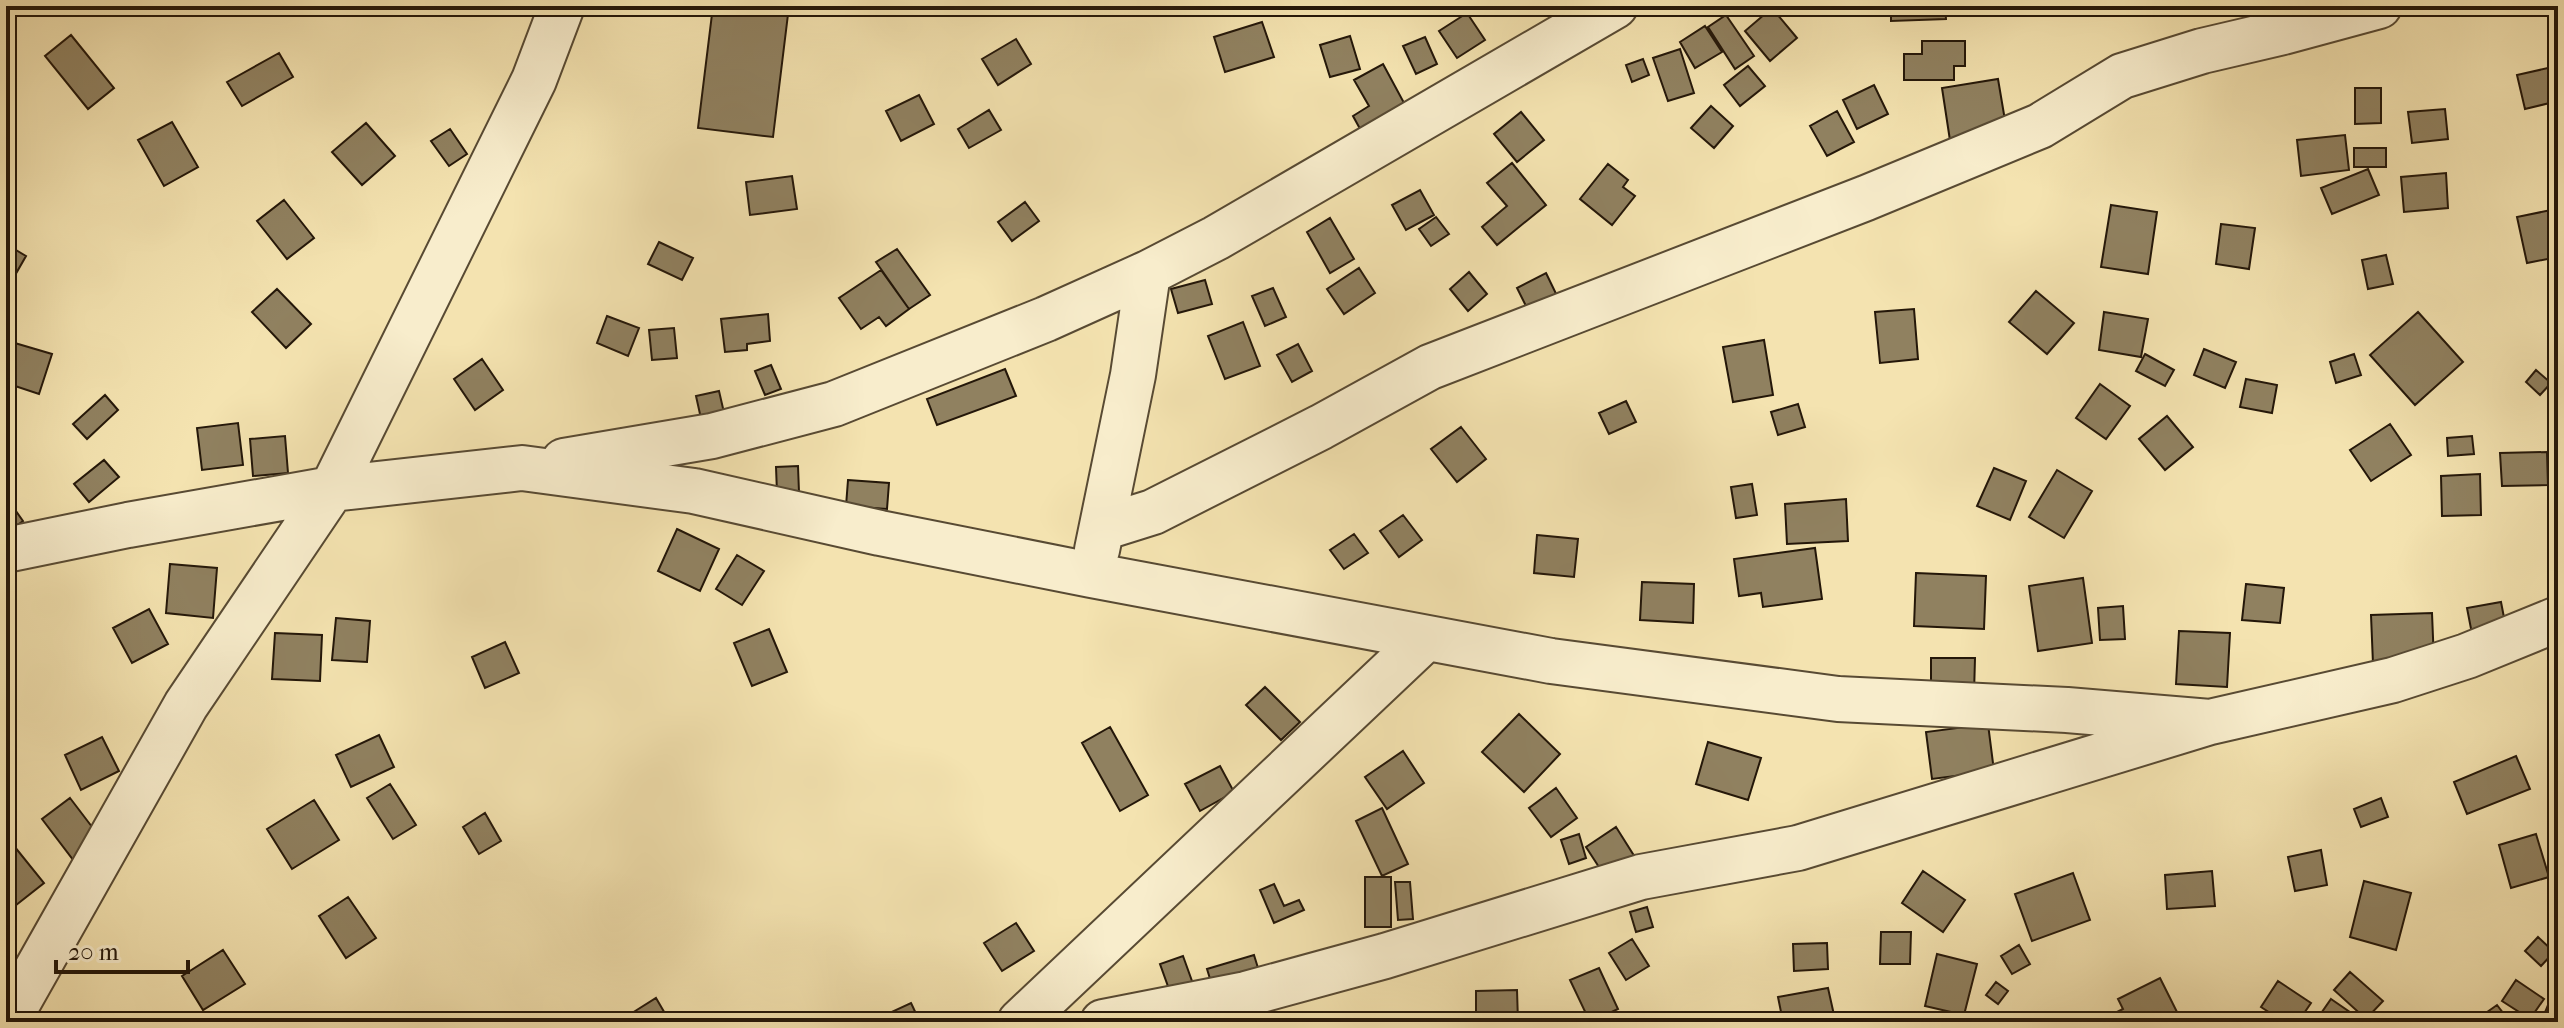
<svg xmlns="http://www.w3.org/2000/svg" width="2564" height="1028" font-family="'IM FELL French Canon',serif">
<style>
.building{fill:#908160;stroke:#241709;stroke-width:2}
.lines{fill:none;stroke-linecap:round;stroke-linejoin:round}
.minor-casing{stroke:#584a33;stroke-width:48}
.minor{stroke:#f8edcc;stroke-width:44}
</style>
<rect width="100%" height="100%" fill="#f4e3b0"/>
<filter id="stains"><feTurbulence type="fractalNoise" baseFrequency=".0025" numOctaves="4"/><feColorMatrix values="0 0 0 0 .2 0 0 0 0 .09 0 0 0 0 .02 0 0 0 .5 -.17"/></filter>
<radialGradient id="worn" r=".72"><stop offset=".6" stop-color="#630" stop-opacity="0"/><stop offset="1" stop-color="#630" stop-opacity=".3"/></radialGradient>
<!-- building -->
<path class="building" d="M 713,6 L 789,6 L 773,137 L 698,128 Z
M 1891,6 L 1945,6 L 1946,19 L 1891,21 Z
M 1772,8 L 1797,38 L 1770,61 L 1745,31 Z
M 1467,13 L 1485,40 L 1457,58 L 1439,31 Z
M 1726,15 L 1754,56 L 1735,69 L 1708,27 Z
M 1262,22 L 1274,57 L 1225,72 L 1214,37 Z
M 1705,26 L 1722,52 L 1695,68 L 1680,42 Z
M 71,35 L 114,88 L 88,109 L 45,56 Z
M 1350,36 L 1360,69 L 1330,77 L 1320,45 Z
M 1425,37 L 1437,64 L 1416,74 L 1403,46 Z
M 1016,39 L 1031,64 L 998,85 L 982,59 Z
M 1922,41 L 1965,41 L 1965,66 L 1954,66 L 1954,80 L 1904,80 L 1904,54 L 1922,54 Z
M 1680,49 L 1694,93 L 1668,101 L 1653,58 Z
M 279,53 L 293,77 L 242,106 L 227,82 Z
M 1643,59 L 1649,75 L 1632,82 L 1626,65 Z
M 1383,64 L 1410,114 L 1365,138 L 1353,116 L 1369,106 L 1354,80 Z
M 1748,66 L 1765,86 L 1740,106 L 1724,85 Z
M 2557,66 L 2558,101 L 2525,109 L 2517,75 Z
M 1998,79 L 2008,138 L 1951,147 L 1942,88 Z
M 1874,85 L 1888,114 L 1857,129 L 1843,100 Z
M 2355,88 L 2381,88 L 2381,123 L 2355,124 Z
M 919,95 L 934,124 L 901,141 L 886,111 Z
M 1711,106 L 1733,126 L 1714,148 L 1691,128 Z
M 2445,109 L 2448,139 L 2412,143 L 2408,112 Z
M 989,110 L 1001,130 L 969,148 L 958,129 Z
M 1837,111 L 1854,142 L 1827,156 L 1810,126 Z
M 1521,112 L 1544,140 L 1517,162 L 1494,134 Z
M 172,122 L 198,167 L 164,186 L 138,140 Z
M 366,123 L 395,156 L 362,185 L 332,152 Z
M 450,129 L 467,154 L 449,166 L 431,141 Z
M 2345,135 L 2349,170 L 2301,176 L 2297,140 Z
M 2354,148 L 2386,148 L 2386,167 L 2354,167 Z
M 1512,163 L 1546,205 L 1497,245 L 1482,227 L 1507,206 L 1487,183 Z
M 1608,164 L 1628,180 L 1623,187 L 1635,196 L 1612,225 L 1580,199 Z
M 2368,169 L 2379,195 L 2332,214 L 2321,188 Z
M 2446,173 L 2448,208 L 2404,212 L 2401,177 Z
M 792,176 L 797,209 L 750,215 L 746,182 Z
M 1420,190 L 1434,215 L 1406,230 L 1392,205 Z
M 284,200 L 314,238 L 287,259 L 257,221 Z
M 1025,202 L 1039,221 L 1012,241 L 998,222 Z
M 2111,205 L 2157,212 L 2148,274 L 2101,267 Z
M 2556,209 L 2558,257 L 2527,263 L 2517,217 Z
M 1436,217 L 1449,234 L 1431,246 L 1419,229 Z
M 1330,218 L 1354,259 L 1330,273 L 1307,232 Z
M 2221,224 L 2255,228 L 2249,269 L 2216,264 Z
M 659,242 L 693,258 L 682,280 L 648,264 Z
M 6,244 L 26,256 L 14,277 L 6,272 Z
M 897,249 L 930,295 L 909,309 L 876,262 Z
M 2386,255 L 2393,284 L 2368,289 L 2362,260 Z
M 1359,268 L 1375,293 L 1344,314 L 1327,289 Z
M 881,270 L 909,309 L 886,326 L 879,317 L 861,329 L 839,298 Z
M 1469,272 L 1487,294 L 1468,311 L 1450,289 Z
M 1546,273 L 1561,304 L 1532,318 L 1517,288 Z
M 1205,280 L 1212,304 L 1178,313 L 1171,289 Z
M 1273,288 L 1286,317 L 1265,326 L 1252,296 Z
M 277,289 L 311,324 L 286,348 L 252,312 Z
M 2036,291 L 2074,323 L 2047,354 L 2009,322 Z
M 1914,309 L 1918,359 L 1880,363 L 1875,312 Z
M 2104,312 L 2148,319 L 2141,357 L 2099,350 Z
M 2418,312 L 2463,362 L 2415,405 L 2370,355 Z
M 768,314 L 770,341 L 747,344 L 747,350 L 725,352 L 721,319 Z
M 607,316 L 639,328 L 628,356 L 597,343 Z
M 1243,322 L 1260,366 L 1225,379 L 1208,336 Z
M 674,328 L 677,358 L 652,360 L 649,330 Z
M 1764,340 L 1773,395 L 1733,402 L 1723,347 Z
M 8,341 L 52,354 L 39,394 L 6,383 Z
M 1298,344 L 1312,371 L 1292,382 L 1277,355 Z
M 2204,349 L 2236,362 L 2225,388 L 2194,375 Z
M 2145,354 L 2174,370 L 2165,386 L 2136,371 Z
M 2354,354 L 2361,375 L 2336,383 L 2330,362 Z
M 482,359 L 503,390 L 475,410 L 454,379 Z
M 771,365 L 781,389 L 765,395 L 755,371 Z
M 1005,369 L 1016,396 L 937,425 L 927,399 Z
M 2536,370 L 2551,383 L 2540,395 L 2526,382 Z
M 2246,379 L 2277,385 L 2272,413 L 2240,407 Z
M 2100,384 L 2130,406 L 2106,439 L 2076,418 Z
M 719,391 L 725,417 L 702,423 L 696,396 Z
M 105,395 L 118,410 L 87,439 L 73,424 Z
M 1626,401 L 1636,422 L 1609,434 L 1599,413 Z
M 1798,404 L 1805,427 L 1778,435 L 1771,412 Z
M 2167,416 L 2193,447 L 2165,470 L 2139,439 Z
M 238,423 L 243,465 L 202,470 L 197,428 Z
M 2390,424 L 2411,455 L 2371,481 L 2350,450 Z
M 1461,427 L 1486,459 L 1457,482 L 1431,449 Z
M 285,436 L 288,473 L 253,476 L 250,439 Z
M 2472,436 L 2474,454 L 2448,456 L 2447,438 Z
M 2547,452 L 2548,485 L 2502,486 L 2500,453 Z
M 104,460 L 119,477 L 89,502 L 74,484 Z
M 798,466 L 799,492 L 777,493 L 776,467 Z
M 1994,468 L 2026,481 L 2010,520 L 1977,506 Z
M 2057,470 L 2092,491 L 2064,538 L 2029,517 Z
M 2480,474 L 2481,515 L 2442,516 L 2441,476 Z
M 848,480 L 889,483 L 887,509 L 846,506 Z
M 1752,484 L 1757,515 L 1736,518 L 1731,487 Z
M 6,497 L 23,521 L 6,534 Z
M 1846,499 L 1848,541 L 1787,544 L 1785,504 Z
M 1403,515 L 1422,540 L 1399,557 L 1380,531 Z
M 677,529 L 719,549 L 700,591 L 658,571 Z
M 1354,534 L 1368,553 L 1344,569 L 1330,550 Z
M 1537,535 L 1578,539 L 1574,577 L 1534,573 Z
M 1815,548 L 1822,599 L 1763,607 L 1761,593 L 1739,596 L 1734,559 Z
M 737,555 L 764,571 L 742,605 L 716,589 Z
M 170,564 L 217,568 L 213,618 L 166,613 Z
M 1916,573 L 1986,576 L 1984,629 L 1914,626 Z
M 2083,578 L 2092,643 L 2038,651 L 2029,586 Z
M 1642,582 L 1694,584 L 1693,623 L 1640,620 Z
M 2246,584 L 2284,588 L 2280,623 L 2242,620 Z
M 2501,602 L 2507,633 L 2473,639 L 2467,608 Z
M 2123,606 L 2125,639 L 2100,640 L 2098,608 Z
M 149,609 L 168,644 L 132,663 L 113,628 Z
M 2432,613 L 2434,662 L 2373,664 L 2371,615 Z
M 336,618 L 370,621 L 367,662 L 332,660 Z
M 769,629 L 787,672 L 752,686 L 734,643 Z
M 2179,631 L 2230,633 L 2227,687 L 2176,684 Z
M 275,633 L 322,635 L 320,681 L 272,679 Z
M 505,642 L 519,673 L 485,688 L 472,657 Z
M 1931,658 L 1975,658 L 1974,694 L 1931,693 Z
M 1265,687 L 1300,722 L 1281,740 L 1246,705 Z
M 1519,714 L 1560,754 L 1524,792 L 1482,752 Z
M 1988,724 L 1994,771 L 1932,779 L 1926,732 Z
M 1110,727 L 1148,795 L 1120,811 L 1082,743 Z
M 379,735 L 394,767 L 351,787 L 336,755 Z
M 102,737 L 119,771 L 81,790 L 65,755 Z
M 1708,742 L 1761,758 L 1748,800 L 1696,784 Z
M 1403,751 L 1424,783 L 1387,809 L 1365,777 Z
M 2516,756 L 2530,789 L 2467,814 L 2454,782 Z
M 1220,766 L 1234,792 L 1200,811 L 1185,784 Z
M 390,784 L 416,825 L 393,839 L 367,798 Z
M 1556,788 L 1577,818 L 1551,837 L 1529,808 Z
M 70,798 L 102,840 L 74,861 L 42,819 Z
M 2381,798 L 2388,817 L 2361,827 L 2354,809 Z
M 314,800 L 339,840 L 292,869 L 267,829 Z
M 1382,808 L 1408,864 L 1382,876 L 1356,821 Z
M 485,813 L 501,841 L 479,854 L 463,827 Z
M 1616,827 L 1638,862 L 1608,881 L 1586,847 Z
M 1579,834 L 1586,858 L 1569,864 L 1561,840 Z
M 2536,834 L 2549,877 L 2511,888 L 2499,845 Z
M 6,836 L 44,883 L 6,913 Z
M 2321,850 L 2327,885 L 2295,891 L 2288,857 Z
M 1923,871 L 1965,900 L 1943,932 L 1902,903 Z
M 2212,871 L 2215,906 L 2167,909 L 2165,875 Z
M 2073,873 L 2090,920 L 2032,941 L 2015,894 Z
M 1365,877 L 1391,877 L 1391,927 L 1365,927 Z
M 2364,881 L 2411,893 L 2396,950 L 2350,937 Z
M 1395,882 L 1410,882 L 1413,919 L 1398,920 Z
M 1274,884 L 1284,906 L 1299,900 L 1304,910 L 1274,923 L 1260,890 Z
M 348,897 L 376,938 L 346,958 L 319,916 Z
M 1647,907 L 1653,927 L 1636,932 L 1630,912 Z
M 1016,923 L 1034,951 L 1002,971 L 984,943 Z
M 1881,932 L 1911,932 L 1910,964 L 1880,964 Z
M 2538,937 L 2554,952 L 2541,966 L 2525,951 Z
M 1632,939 L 1649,966 L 1626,980 L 1609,953 Z
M 1827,943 L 1828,969 L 1794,971 L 1793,944 Z
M 2019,945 L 2030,964 L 2012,974 L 2001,956 Z
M 223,950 L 245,984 L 203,1010 L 182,976 Z
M 1937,954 L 1977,964 L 1964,1015 L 1925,1006 Z
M 1254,955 L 1262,981 L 1215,995 L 1207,969 Z
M 1183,956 L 1197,995 L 1174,1003 L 1160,964 Z
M 1599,968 L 1618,1009 L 1590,1022 L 1570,980 Z
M 2350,972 L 2383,1001 L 2366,1019 L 2334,990 Z
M 2160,978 L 2182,1022 L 2109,1022 L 2107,1017 L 2123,1009 L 2118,999 Z
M 2516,980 L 2544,999 L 2530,1019 L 2502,1001 Z
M 2278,981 L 2311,1003 L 2298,1022 L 2284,1022 L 2261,1007 Z
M 1996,982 L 2008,991 L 1998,1004 L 1986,995 Z
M 1828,988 L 1834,1015 L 1783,1022 L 1778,997 Z
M 1517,990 L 1518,1022 L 1476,1022 L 1476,991 Z
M 2553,993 L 2558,996 L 2558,1022 L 2541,1022 Z
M 656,998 L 670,1022 L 637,1022 L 632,1013 Z
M 2331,999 L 2360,1019 L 2358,1022 L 2315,1022 Z
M 911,1003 L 920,1022 L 870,1022 Z
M 2497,1005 L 2510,1022 L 2473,1022 Z"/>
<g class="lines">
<defs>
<path id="minor" d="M 564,461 L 712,436 L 834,404 L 1046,319 L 1148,273 L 1216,238 L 1615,6
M 1102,528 L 1153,512 L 1321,427 L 1430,367 L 1866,198 L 2040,126 L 2122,76 L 2202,51 L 2283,32 L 2379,6
M 6,550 L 128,525 L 332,489 L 522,468 L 694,491 L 880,533 L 1091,575 L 1551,661 L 1838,699 L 2067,710 L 2210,722
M 1097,550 L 1133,375 L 1148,273
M 7,1022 L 186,705 L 332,489 L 534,80 L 562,6
M 1020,1022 L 1425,639
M 1103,1022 L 1246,994 L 1385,956 L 1641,877 L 1798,848 L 2210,722 L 2393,680 L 2467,656 L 2558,619"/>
</defs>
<!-- minor casing -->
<use href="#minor" class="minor-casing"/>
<!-- minor -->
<use href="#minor" class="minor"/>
</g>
<!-- margin -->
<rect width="2564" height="1028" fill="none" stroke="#f4e3b0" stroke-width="32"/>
<rect x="8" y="8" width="2548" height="1012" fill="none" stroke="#241709" stroke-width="4"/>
<rect x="16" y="16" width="2532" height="996" fill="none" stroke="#241709" stroke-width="2"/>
<!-- scale -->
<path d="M56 960v12h132v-12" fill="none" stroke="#241709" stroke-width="4"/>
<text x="68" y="960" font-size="24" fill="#241709" stroke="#f8edcc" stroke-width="6" paint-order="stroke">20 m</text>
<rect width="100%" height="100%" filter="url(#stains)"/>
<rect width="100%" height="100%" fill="url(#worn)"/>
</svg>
